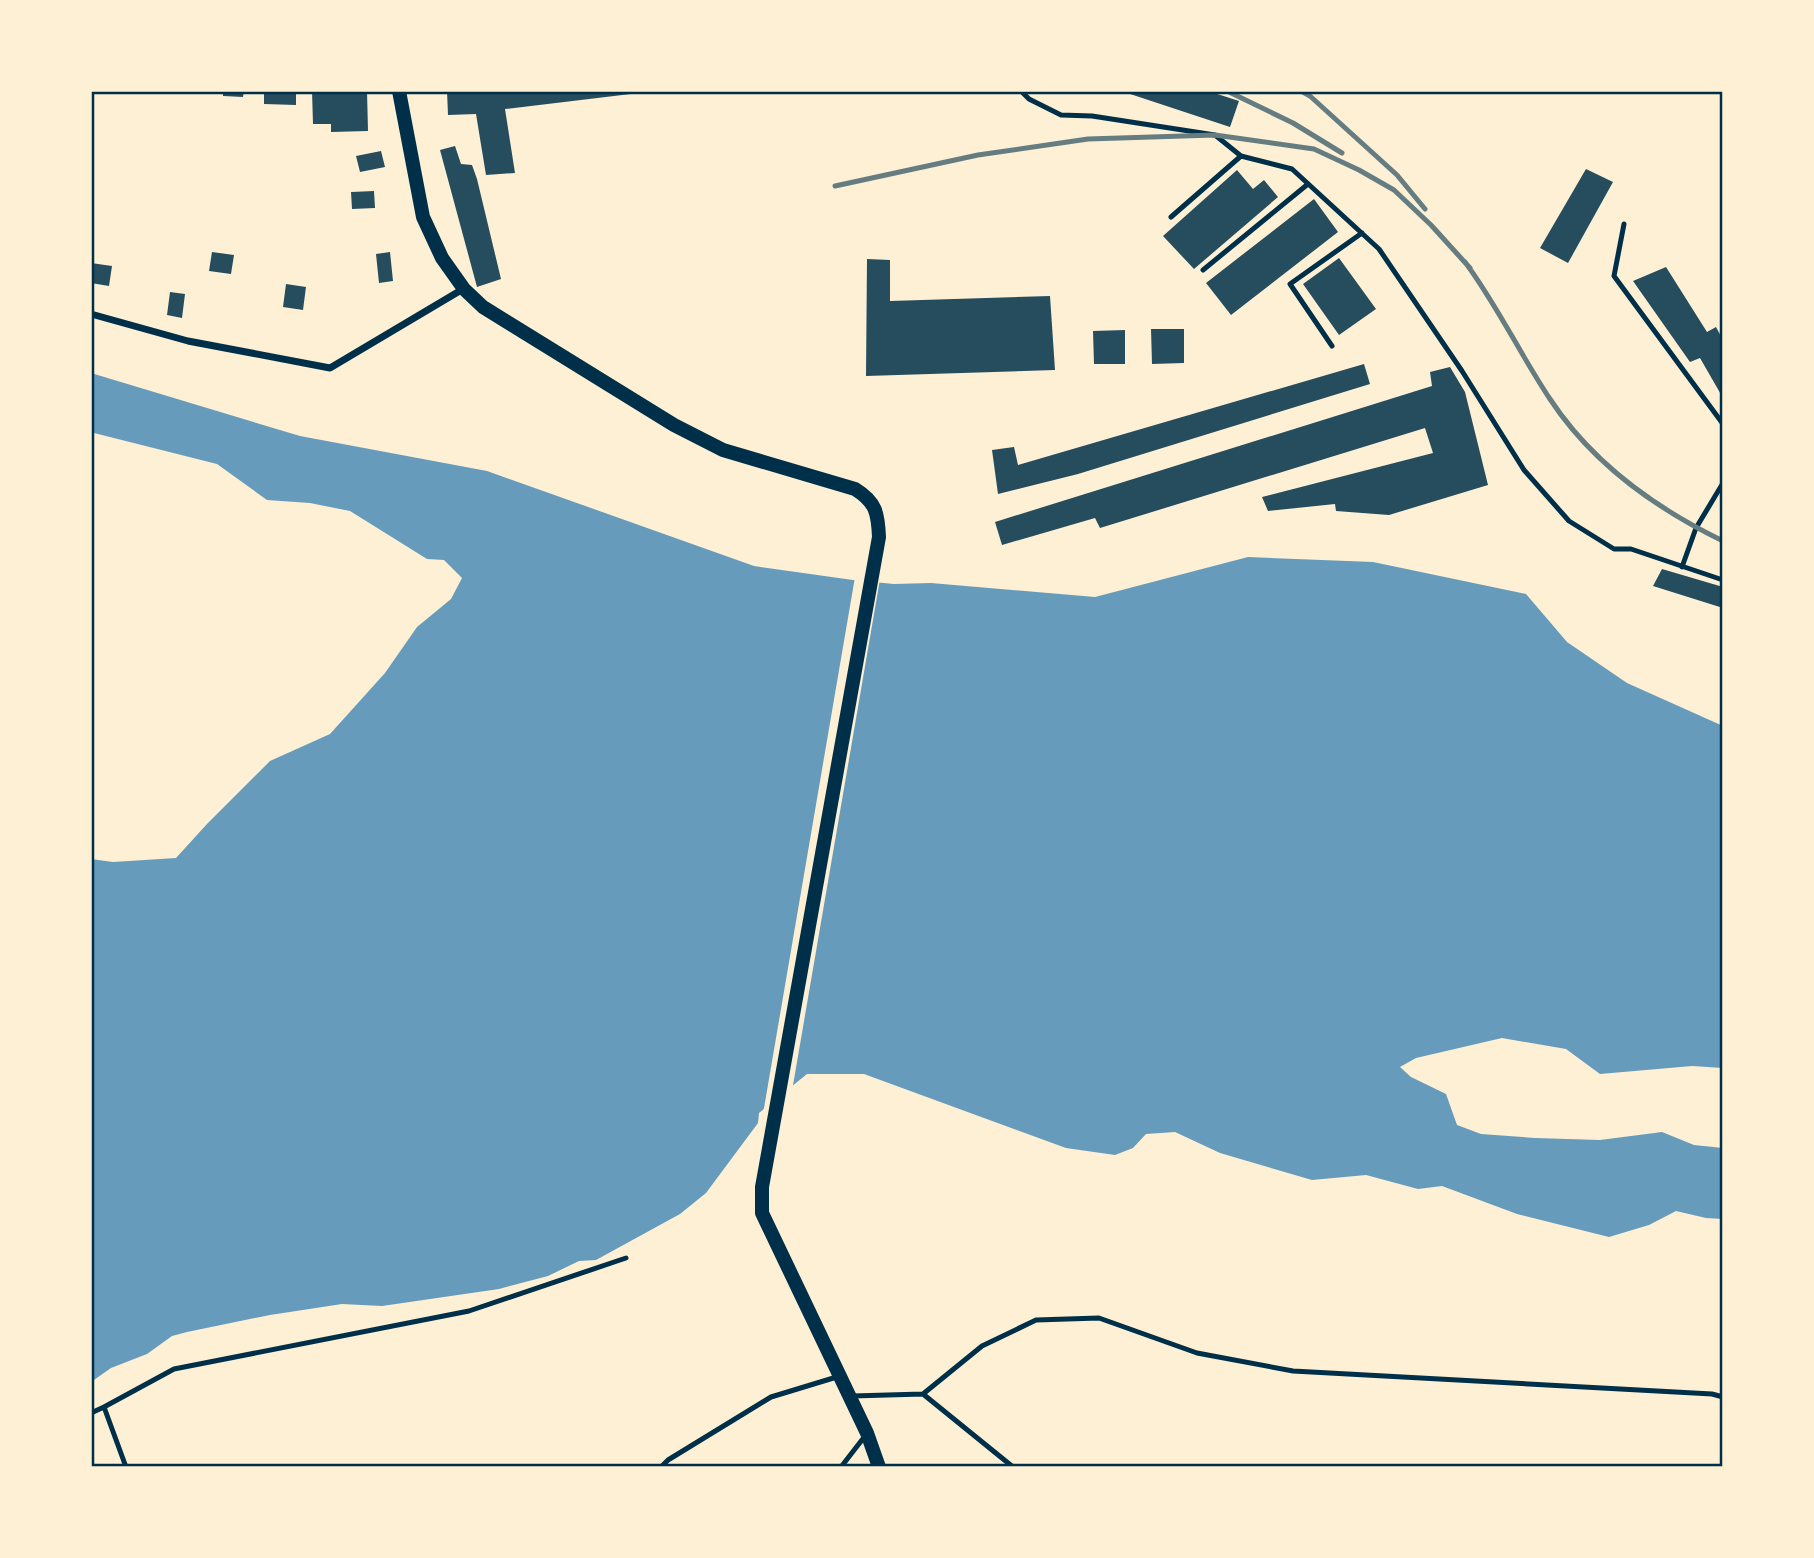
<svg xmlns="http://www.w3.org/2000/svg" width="1814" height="1558" font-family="'Nunito Sans',sans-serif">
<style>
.water{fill:#669bbc}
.pier{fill:#fdf0d5}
.building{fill:#264d5e}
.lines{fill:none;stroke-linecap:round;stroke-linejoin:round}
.service{stroke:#003049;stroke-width:5}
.minor{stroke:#003049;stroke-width:7}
.secondary{stroke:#003049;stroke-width:14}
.rail{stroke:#657d81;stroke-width:5}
.neatline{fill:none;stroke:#003049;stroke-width:2.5}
</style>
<rect width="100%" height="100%" fill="#fdf0d5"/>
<!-- water -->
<path class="water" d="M 91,373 L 300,436 L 487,471 L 754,566 L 853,580 L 894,584 L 931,583 L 1095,597 L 1248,557 L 1373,562 L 1526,594 L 1567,642 L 1627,683 L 1723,726 L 1723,1068 L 1692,1066 L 1600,1074 L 1566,1049 L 1502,1038 L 1416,1058 L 1400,1067 L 1411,1077 L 1446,1094 L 1457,1125 L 1481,1134 L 1535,1138 L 1600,1140 L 1662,1132 L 1694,1145 L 1723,1148 L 1723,1219 L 1706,1218 L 1676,1211 L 1649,1225 L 1609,1237 L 1517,1214 L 1442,1186 L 1418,1189 L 1366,1175 L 1312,1180 L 1220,1153 L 1175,1132 L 1146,1134 L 1133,1148 L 1115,1155 L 1066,1148 L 864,1074 L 807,1074 L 759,1113 L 758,1123 L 706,1193 L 680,1214 L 596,1260 L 579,1261 L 548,1276 L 499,1289 L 382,1306 L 342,1304 L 270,1315 L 187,1332 L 172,1336 L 147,1354 L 111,1368 L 91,1382 L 91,859 L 113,862 L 176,858 L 207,824 L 270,761 L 330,734 L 385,673 L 417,627 L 451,599 L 462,578 L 444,560 L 427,559 L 350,511 L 310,503 L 267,500 L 217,464 L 94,433 L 91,434 Z"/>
<!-- pier -->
<path class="pier" d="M 855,577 L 880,579 L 792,1091 L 763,1114 Z"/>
<!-- building -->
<path class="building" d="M 223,91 L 244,91 L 243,97 L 223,96 Z
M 264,91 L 296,91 L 296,105 L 264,104 Z
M 312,91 L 367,91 L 368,131 L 331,132 L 331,124 L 313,124 Z
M 447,91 L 639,91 L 639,93 L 505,109 L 515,173 L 486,175 L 476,114 L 448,115 Z
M 1121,91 L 1208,91 L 1239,101 L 1230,127 Z
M 455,146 L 461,164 L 472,165 L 477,179 L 501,279 L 477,287 L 440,150 Z
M 381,151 L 385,167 L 360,172 L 356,156 Z
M 1586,169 L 1613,182 L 1568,263 L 1540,248 Z
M 1237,170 L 1253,189 L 1264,180 L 1278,197 L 1194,269 L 1163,236 Z
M 374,191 L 375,208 L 352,209 L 351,192 Z
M 1314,199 L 1338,232 L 1231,315 L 1206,283 Z
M 212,252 L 234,255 L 231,274 L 209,271 Z
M 390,252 L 393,281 L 379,283 L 376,254 Z
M 1339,258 L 1376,309 L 1339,335 L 1303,284 Z
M 867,259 L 890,260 L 890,301 L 1050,296 L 1055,370 L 866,376 Z
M 91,263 L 112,266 L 109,286 L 91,283 Z
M 1666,267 L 1707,332 L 1716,327 L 1723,340 L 1723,398 L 1700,358 L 1690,362 L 1633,281 Z
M 286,284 L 306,287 L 303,310 L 283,307 Z
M 170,292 L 185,294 L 182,318 L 167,315 Z
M 1151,329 L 1184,329 L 1184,363 L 1152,364 Z
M 1125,330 L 1125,364 L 1094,364 L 1093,331 Z
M 1364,364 L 1370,384 L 1078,474 L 998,494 L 992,450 L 1014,447 L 1018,465 Z
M 1450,367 L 1465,392 L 1488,485 L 1389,515 L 1336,511 L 1335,504 L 1268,511 L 1262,497 L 1433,453 L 1425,428 L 1100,528 L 1095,518 L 1002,545 L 995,522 L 1432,386 L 1430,372 Z
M 1662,569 L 1723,587 L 1723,608 L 1653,586 Z"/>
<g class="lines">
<!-- service -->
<path class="service" d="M 1021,91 L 1029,99 L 1061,115 L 1092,116 L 1215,135 L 1241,156 L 1292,169 L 1379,249 L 1462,371 L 1524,470 L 1569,521 L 1614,549 L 1631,549 L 1723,580
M 1171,217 L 1241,156
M 1624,224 L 1614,276 L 1723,424
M 1203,270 L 1308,184
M 1332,346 L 1290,284 L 1362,233
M 1682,567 L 1696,528 L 1723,483
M 923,1394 L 982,1346 L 1036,1320 L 1099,1318 L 1197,1353 L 1293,1371 L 1712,1394 L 1723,1397
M 852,1396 L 923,1394 L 1013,1467
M 104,1407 L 174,1369 L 469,1311 L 626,1258
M 91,1413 L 104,1407 L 126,1467
M 661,1467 L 668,1460 L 771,1397 L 840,1376
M 841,1467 L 865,1436"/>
<!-- minor -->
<path class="minor" d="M 91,314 L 188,341 L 330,368 L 463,289"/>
<!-- secondary -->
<path class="secondary" d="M 399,91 L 423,217 L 442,258 L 464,289 L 483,307 L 674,425 L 723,450 L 855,489 C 876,502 878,513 879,537 L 762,1187 L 762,1213 L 867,1433 L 879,1467"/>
<!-- rail -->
<path class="rail" d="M 1227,91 L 1293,123 L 1342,153
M 1301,91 L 1310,96 L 1397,175 L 1425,209
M 835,186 L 978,155 L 1088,139 L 1215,135 L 1314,149 L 1359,170 L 1394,190 L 1431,225 L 1470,268
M 1465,262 C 1497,305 1520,354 1550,399 C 1592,463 1655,508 1723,541"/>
</g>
<!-- border -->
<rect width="1814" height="1558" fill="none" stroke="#fdf0d5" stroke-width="186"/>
<rect x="93" y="93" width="1628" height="1372" class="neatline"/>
</svg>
